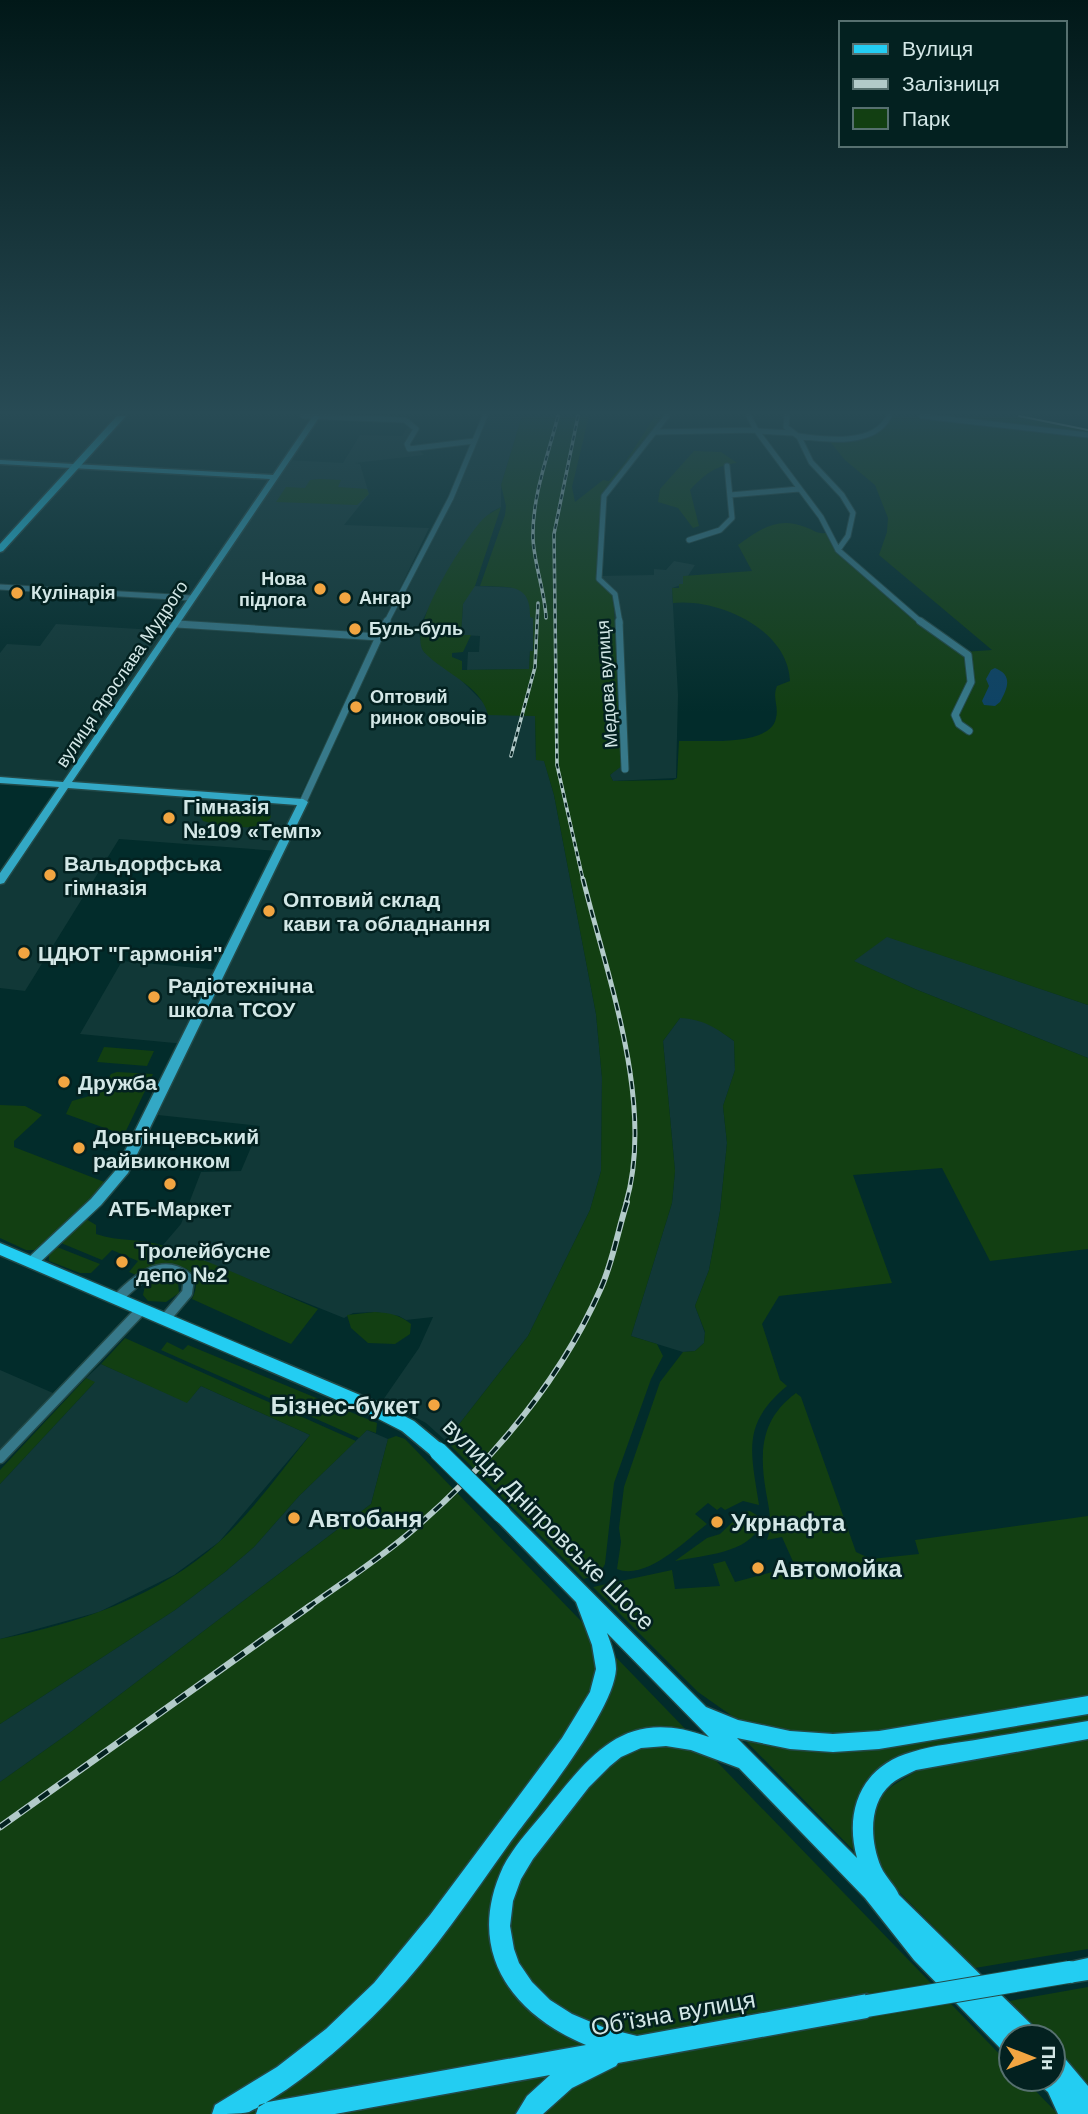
<svg xmlns="http://www.w3.org/2000/svg" width="1088" height="2114" font-family="Arial,sans-serif">
<style>
.built{fill:#113837}
.green{fill:#123f12}
.water{fill:#0e4365}
.lines{fill:none;stroke-linecap:round;stroke-linejoin:round}
.street-far2-casing{stroke:#234a49;stroke-width:7}
.street-far1-casing{stroke:#234a49;stroke-width:9}
.street-casing{stroke:#234a49;stroke-width:13}
.secondary-casing{stroke:#234a49;stroke-width:3}
.primary-casing{stroke:#234a49;stroke-width:3}
.street-far2{stroke:#37798a;stroke-width:5}
.street-far1{stroke:#37798a;stroke-width:7}
.street{stroke:#37798a;stroke-width:10}
.secondary{fill:#33a8c5;fill-rule:evenodd}
.primary{fill:#23cdf2;fill-rule:evenodd}
.tram{stroke:#b2cac9;stroke-width:2}
.rail-far3-casing{stroke:#b2cac9;stroke-width:3.5}
.rail-far2-casing{stroke:#b2cac9;stroke-width:5}
.rail-far1-casing{stroke:#b2cac9;stroke-width:6}
.rail-casing{stroke:#b2cac9;stroke-width:7}
.rail-far3{stroke:#032120;stroke-width:2;stroke-dasharray:5;stroke-linecap:butt}
.rail-far2{stroke:#032120;stroke-width:2.5;stroke-dasharray:8;stroke-linecap:butt}
.rail-far1{stroke:#032120;stroke-width:3.5;stroke-dasharray:10;stroke-linecap:butt}
.rail{stroke:#032120;stroke-width:4.5;stroke-dasharray:12;stroke-linecap:butt}
.primary-bridge-far1-casing{stroke:#234a49;stroke-width:20;stroke-linecap:butt}
.primary-bridge-casing{stroke:#234a49;stroke-width:24;stroke-linecap:butt}
.primary-bridge-far1{stroke:#23cdf2;stroke-width:18}
.primary-bridge{stroke:#23cdf2;stroke-width:22}
.poi-dot{fill:#f2a541;stroke:#032120;stroke-width:2.5}
.labels{text-anchor:middle;dominant-baseline:central;stroke-width:5;stroke-linejoin:round;paint-order:stroke}
.far-poi-label{font-size:18px;font-weight:bold;fill:#d3e7e6;stroke:#032120;text-anchor:start}
.far-street-label{font-size:18px;fill:#d3e7e6;stroke:#032120}
.poi-label{font-size:21px;font-weight:bold;fill:#d3e7e6;stroke:#032120;text-anchor:start}
.near-poi-label{font-size:24px;font-weight:bold;fill:#d3e7e6;stroke:#032120;text-anchor:start}
.near-street-label{font-size:24px;fill:#d3e7e6;stroke:#032120}
</style>
<rect width="100%" height="100%" fill="#022c2b"/>
<!-- built -->
<path class="built" d="M 485,416 L 522,416 L 501,485 L 501,507 L 491,512 L 459,552 L 423,619 L 419,634 L 424,652 L 454,673 L 486,705 L 535,716 L 536,760 L 544,760 L 554,795 L 596,1014 L 602,1078 L 601,1171 L 590,1210 L 528,1336 L 446,1441 L 426,1423 L 383,1400 L 419,1348 L 433,1317 L 406,1320 L 399,1316 L 375,1312 L 353,1313 L 344,1318 L 163,1245 L 181,1224 L 201,1172 L 241,1171 L 260,1126 L 158,1115 L 363,675 L 432,535 Z
M 407,428 L 418,428 L 407,448 L 418,449 L 424,455 L 355,463 L 360,464 L 369,494 L 344,525 L 429,528 L 298,801 L 303,802 L 278,851 L 119,839 L 25,991 L 0,988 L 0,881 L 67,785 L 0,780 L 0,653 L 7,644 L 40,646 L 56,624 L 172,631 L 287,460 L 343,463 L 360,435 L 402,436 Z
M 674,561 L 695,565 L 688,576 L 683,577 L 684,584 L 672,588 L 678,695 L 676,778 L 613,781 L 610,775 L 614,771 L 613,595 L 599,584 L 597,576 L 654,575 L 654,569 L 666,570 Z
M 473,586 L 519,588 L 527,595 L 531,604 L 530,617 L 533,617 L 533,651 L 530,651 L 529,669 L 467,670 L 468,652 L 479,652 L 480,636 L 461,635 L 463,604 Z
M 886,936 L 1088,1005 L 1088,1058 L 915,989 L 853,961 Z
M 122,961 L 220,970 L 185,1044 L 80,1034 Z
M 680,1018 L 696,1018 L 712,1025 L 734,1041 L 735,1070 L 723,1106 L 727,1143 L 720,1211 L 709,1270 L 695,1306 L 705,1333 L 704,1343 L 695,1351 L 683,1352 L 631,1336 L 672,1203 L 675,1171 L 663,1041 Z
M 101,1364 L 187,1402 L 201,1386 L 310,1435 L 219,1542 L 174,1575 L 99,1612 L 0,1639 L 0,1484 L 94,1383 L 86,1378 Z
M 0,1370 L 53,1393 L 0,1449 Z
M 367,1430 L 388,1439 L 371,1504 L 72,1731 L 0,1782 L 0,1724 L 175,1610 L 225,1572 L 254,1547 L 299,1496 Z"/>
<!-- green -->
<path class="green" d="M 522,416 L 589,416 L 572,487 L 575,502 L 603,480 L 609,481 L 624,464 L 655,416 L 666,416 L 602,496 L 597,579 L 613,594 L 623,765 L 610,775 L 613,781 L 673,780 L 677,778 L 679,741 C 701,740 771,747 776,718 C 779,706 772,698 777,686 L 790,681 C 788,629 718,598 673,603 L 672,588 L 679,588 L 679,584 L 683,584 L 683,576 L 752,571 L 738,545 C 759,530 777,516 805,527 C 814,530 816,534 826,533 L 837,551 L 963,652 L 992,650 L 879,555 L 887,532 L 888,518 L 875,485 L 845,460 L 827,438 L 874,434 L 880,430 L 889,416 L 1014,416 L 1088,431 L 1088,1005 L 887,937 L 854,961 L 915,989 L 1088,1058 L 1088,1249 L 990,1261 L 942,1168 L 853,1175 L 892,1283 L 779,1296 L 762,1324 L 780,1380 L 787,1386 C 741,1424 751,1452 759,1505 L 743,1501 L 725,1510 L 721,1507 L 717,1510 L 708,1503 L 695,1514 L 707,1524 C 685,1541 646,1581 617,1569 L 621,1542 L 619,1528 L 624,1487 L 660,1382 L 683,1352 L 695,1351 L 704,1343 L 705,1332 L 695,1306 L 709,1270 L 720,1211 L 727,1143 L 723,1106 L 735,1070 L 734,1041 C 716,1028 703,1019 680,1018 L 663,1041 L 675,1171 L 672,1203 L 631,1336 L 657,1344 L 663,1356 L 651,1379 L 614,1483 L 605,1564 L 600,1573 L 584,1579 L 446,1441 L 528,1336 L 590,1210 L 601,1171 L 602,1078 L 596,1014 L 554,795 L 544,761 L 536,760 L 535,716 L 488,715 C 482,686 441,671 424,652 C 405,630 466,537 483,519 C 488,514 495,511 501,507 L 475,586 L 463,604 L 461,635 L 471,635 L 463,652 L 452,653 L 452,657 L 462,661 L 462,670 L 529,669 L 530,651 L 533,651 L 533,618 L 530,617 C 531,581 507,588 480,586 L 505,515 L 506,506 L 501,485 Z
M 694,451 L 721,452 L 737,463 C 715,466 705,474 690,490 L 699,526 L 693,528 L 678,508 L 658,502 L 660,489 Z
M 320,479 L 341,480 L 338,487 L 367,489 L 369,494 L 357,505 L 276,502 L 286,487 L 305,488 L 310,480 Z
M 215,805 L 263,808 L 269,811 L 271,817 C 261,834 220,826 203,821 L 200,816 L 202,811 Z
M 104,1047 L 154,1051 L 147,1066 L 97,1062 Z
M 117,1072 L 153,1074 L 124,1135 L 66,1114 L 72,1101 L 100,1093 L 111,1074 Z
M 0,1105 L 25,1106 L 42,1115 L 14,1141 L 14,1147 L 107,1183 L 92,1201 L 35,1250 L 26,1250 L 0,1238 Z
M 86,1219 L 96,1225 L 96,1234 C 119,1242 141,1238 164,1246 C 217,1263 267,1288 318,1309 L 291,1344 L 192,1299 C 211,1259 158,1261 136,1275 L 129,1272 L 138,1261 L 112,1250 L 102,1260 L 61,1243 Z
M 57,1247 L 100,1264 L 91,1273 L 80,1273 L 49,1261 L 49,1254 Z
M 163,1277 L 178,1282 L 179,1293 L 166,1302 L 148,1301 L 143,1295 L 145,1286 L 153,1279 Z
M 375,1312 C 390,1313 400,1315 411,1324 L 410,1334 L 395,1344 L 368,1343 L 351,1328 L 347,1315 Z
M 125,1338 L 356,1441 L 299,1496 L 254,1547 L 225,1572 L 175,1610 L 0,1724 L 0,1639 C 77,1624 160,1596 219,1542 C 253,1511 281,1471 310,1435 L 201,1386 L 187,1403 L 101,1364 Z
M 167,1342 L 183,1350 L 188,1345 L 377,1423 L 376,1433 L 367,1430 L 359,1438 L 161,1350 Z
M 86,1378 L 95,1382 L 0,1484 L 0,1470 Z
M 796,1393 L 801,1397 L 856,1552 L 871,1559 L 919,1554 L 915,1540 L 1088,1516 L 1088,1697 L 881,1733 L 836,1736 L 791,1734 L 742,1723 L 698,1692 L 593,1587 L 672,1570 L 675,1589 L 720,1586 L 713,1564 L 725,1561 L 735,1582 L 795,1566 L 782,1537 L 767,1540 C 773,1524 769,1509 766,1492 C 759,1451 761,1419 796,1393 Z
M 396,1436 L 405,1439 L 1011,2066 L 1011,2079 L 1024,2079 L 1058,2114 L 0,2114 L 0,1782 L 72,1731 L 371,1504 L 388,1439 Z
M 750,1511 L 758,1516 L 761,1524 C 749,1554 703,1555 675,1561 L 707,1538 L 720,1534 L 743,1512 Z
M 1088,1711 L 1088,1725 L 881,1771 L 863,1860 L 740,1735 L 791,1749 Z
M 1088,1740 L 1088,1949 L 975,1968 L 879,1872 L 869,1821 L 878,1799 L 892,1786 L 918,1770 L 946,1763 Z
M 1088,1987 L 1088,2086 L 1053,2051 L 1053,2037 L 1039,2037 L 1004,2002 Z"/>
<!-- water -->
<path class="water" d="M 995,668 C 1013,675 1008,688 1000,702 L 995,706 L 984,705 L 982,701 L 989,686 L 986,679 L 991,670 Z"/>
<g class="lines">
<defs>
<path id="street-far2" d="M 303,416 L 405,420
M 749,416 L 756,430 L 821,517 L 838,550 L 922,623
M 787,416 L 786,427 L 799,437 L 811,462 L 842,495 L 853,513 L 848,536 L 838,550
M 922,416 L 1088,435
M 405,420 L 416,429 L 407,444 L 409,449 L 474,441
M 758,431 L 792,433
M 656,432 L 756,430
M 799,436 C 827,440 875,446 889,416
M 730,495 L 799,489
M 689,540 L 720,530 L 732,518 L 727,466
M 0,587 L 191,598
M 386,623 L 451,498 L 485,416
M 620,623 L 615,594 L 599,579 L 604,496 L 667,416"/>
<path id="street-far1" d="M 619,621 L 625,769
M 920,621 L 968,655 L 971,682 L 955,715 L 959,724 L 969,731
M 177,624 L 379,637 L 387,621
M 303,802 L 379,637"/>
<path id="street" d="M 118,1298 C 138,1278 163,1256 189,1279 L 187,1293 L 165,1319
M 0,1458 L 142,1309"/>
<path id="secondary" d="M 313,416 L 320,416 L 72,782 L 303,799 L 308,802 L 128,1173 L 101,1205 L 37,1265 L 27,1265 L 25,1262 L 27,1259 L 91,1199 L 115,1171 L 297,805 L 68,788 L 4,883 L 0,884 L 0,873 L 59,787 L 0,783 L 0,777 L 63,782 L 270,479 L 0,464 L 0,460 L 273,475 Z"/>
<path id="primary" d="M 117,416 L 126,416 L 3,551 L 0,552 L 0,544 Z
M 0,1243 L 379,1403 L 414,1421 L 444,1446 L 447,1451 L 444,1456 L 438,1458 L 432,1456 L 402,1431 L 367,1413 L 0,1255 Z
M 502,1507 L 509,1509 L 706,1707 L 738,1720 L 790,1731 L 833,1734 L 879,1731 L 1088,1696 L 1088,1714 L 879,1749 L 833,1752 L 790,1749 L 737,1738 L 857,1858 C 844,1811 861,1766 912,1752 C 934,1745 958,1743 981,1739 C 1017,1733 1052,1727 1088,1721 L 1088,1739 L 916,1770 C 908,1774 898,1778 891,1784 C 868,1804 870,1841 881,1867 C 886,1878 895,1885 899,1895 L 1036,2029 L 1040,2037 L 1011,2037 L 1011,2055 L 1003,2051 L 914,1960 L 865,1898 L 739,1768 L 691,1750 L 666,1746 L 641,1748 L 621,1757 L 610,1766 L 589,1787 L 533,1859 L 521,1879 L 513,1901 L 510,1926 L 514,1949 L 519,1963 L 532,1982 L 550,2000 L 572,2014 L 605,2028 L 637,2036 L 867,1994 L 875,1998 L 879,2006 L 875,2014 L 867,2018 L 618,2063 L 616,2066 L 572,2088 L 543,2114 L 516,2114 L 527,2096 L 550,2075 L 335,2114 L 256,2114 L 259,2105 L 268,2102 L 586,2045 C 509,2013 465,1949 503,1867 C 514,1846 530,1829 545,1811 C 592,1753 625,1706 709,1737 L 607,1633 C 611,1644 616,1657 616,1669 C 614,1712 536,1807 509,1844 C 471,1897 434,1953 389,2000 C 352,2039 297,2088 249,2112 C 239,2114 223,2114 212,2114 L 215,2105 L 277,2067 L 326,2029 L 374,1983 L 430,1915 L 562,1738 L 590,1692 L 596,1669 L 592,1645 L 576,1602 L 495,1519 L 493,1514 L 495,1509 Z
M 1088,1958 L 1088,1980 L 1069,1983 L 1061,1980 L 1058,1972 L 1061,1964 Z
M 1053,2050 L 1061,2054 L 1088,2086 L 1088,2114 L 1058,2114 L 1048,2092 L 1042,2087 L 1038,2079 L 1053,2079 Z"/>
</defs>
<!-- street-far2 casing -->
<use href="#street-far2" class="street-far2-casing"/>
<!-- street-far1 casing -->
<use href="#street-far1" class="street-far1-casing"/>
<!-- street casing -->
<use href="#street" class="street-casing"/>
<!-- secondary casing -->
<use href="#secondary" class="secondary-casing"/>
<!-- primary casing -->
<use href="#primary" class="primary-casing"/>
<!-- street-far2 -->
<use href="#street-far2" class="street-far2"/>
<!-- street-far1 -->
<use href="#street-far1" class="street-far1"/>
<!-- street -->
<use href="#street" class="street"/>
<!-- secondary -->
<use href="#secondary" class="secondary"/>
<!-- primary -->
<use href="#primary" class="primary"/>
<!-- tram -->
<path class="tram" d="M 1019,416 L 1088,430"/>
<defs>
<path id="rail-far3" d="M 578,416 L 554,534 L 557,765 L 583,880
M 546,618 C 545,591 534,565 533,538 C 532,496 548,456 558,416
M 511,756 L 535,667 L 538,603"/>
<path id="rail-far2" d="M 583,879 C 607,976 655,1104 626,1203"/>
<path id="rail-far1" d="M 307,1608 C 343,1582 381,1558 414,1529 C 491,1462 560,1382 601,1288 C 613,1261 618,1230 627,1202"/>
<path id="rail" d="M 0,1827 L 310,1606"/>
</defs>
<!-- rail-far3 casing -->
<use href="#rail-far3" class="rail-far3-casing"/>
<!-- rail-far2 casing -->
<use href="#rail-far2" class="rail-far2-casing"/>
<!-- rail-far1 casing -->
<use href="#rail-far1" class="rail-far1-casing"/>
<!-- rail casing -->
<use href="#rail" class="rail-casing"/>
<!-- rail-far3 -->
<use href="#rail-far3" class="rail-far3"/>
<!-- rail-far2 -->
<use href="#rail-far2" class="rail-far2"/>
<!-- rail-far1 -->
<use href="#rail-far1" class="rail-far1"/>
<!-- rail -->
<use href="#rail" class="rail"/>
<defs>
<path id="primary-bridge-far1" d="M 438,1451 L 502,1514"/>
<path id="primary-bridge" d="M 867,2006 L 1069,1972"/>
</defs>
<!-- primary-bridge-far1 casing -->
<use href="#primary-bridge-far1" class="primary-bridge-far1-casing"/>
<!-- primary-bridge casing -->
<use href="#primary-bridge" class="primary-bridge-casing"/>
<!-- primary-bridge-far1 -->
<use href="#primary-bridge-far1" class="primary-bridge-far1"/>
<!-- primary-bridge -->
<use href="#primary-bridge" class="primary-bridge"/>
</g>
<!-- sky -->
<linearGradient id="sky" x2="0" y2="1"><stop stop-color="#011818"/><stop offset="0.58" stop-color="#284b55"/><stop offset="1" stop-color="#284b55" stop-opacity="0"/></linearGradient>
<rect width="1088" height="712" fill="url(#sky)"/>
<!-- markers -->
<g class="poi-dot">
<circle cx="320" cy="589" r="7"/>
<circle cx="17" cy="593" r="7"/>
<circle cx="345" cy="598" r="7"/>
<circle cx="355" cy="629" r="7"/>
<circle cx="356" cy="707" r="7"/>
<circle cx="169" cy="818" r="7"/>
<circle cx="50" cy="875" r="7"/>
<circle cx="269" cy="911" r="7"/>
<circle cx="24" cy="953" r="7"/>
<circle cx="154" cy="997" r="7"/>
<circle cx="64" cy="1082" r="7"/>
<circle cx="79" cy="1148" r="7"/>
<circle cx="170" cy="1184" r="7"/>
<circle cx="122" cy="1262" r="7"/>
<circle cx="434" cy="1405" r="7"/>
<circle cx="294" cy="1518" r="7"/>
<circle cx="717" cy="1522" r="7"/>
<circle cx="758" cy="1568" r="7"/>
</g>
<g class="labels">
<!-- far-poi labels -->
<g class="far-poi-label">
<text x="306" y="579" text-anchor="end">Нова<tspan x="306" dy="21">підлога</tspan></text>
<text x="31" y="593">Кулінарія</text>
<text x="359" y="598">Ангар</text>
<text x="369" y="629">Буль-буль</text>
<text x="370" y="697">Оптовий<tspan x="370" dy="21">ринок овочів</tspan></text>
</g>
<!-- far-street labels -->
<g class="far-street-label">
<text transform="translate(122 674) rotate(-56)">вулиця Ярослава Мудрого</text>
<text transform="translate(607 684) rotate(-94)">Медова вулиця</text>
</g>
<!-- poi labels -->
<g class="poi-label">
<text x="183" y="806">Гімназія<tspan x="183" dy="24">№109 «Темп»</tspan></text>
<text x="64" y="863">Вальдорфська<tspan x="64" dy="24">гімназія</tspan></text>
<text x="283" y="899">Оптовий склад<tspan x="283" dy="24">кави та обладнання</tspan></text>
<text x="38" y="953">ЦДЮТ "Гармонія"</text>
<text x="168" y="985">Радіотехнічна<tspan x="168" dy="24">школа ТСОУ</tspan></text>
<text x="78" y="1082">Дружба</text>
<text x="93" y="1136">Довгінцевський<tspan x="93" dy="24">райвиконком</tspan></text>
<text x="170" y="1208" text-anchor="middle">АТБ-Маркет</text>
<text x="136" y="1250">Тролейбусне<tspan x="136" dy="24">депо №2</tspan></text>
</g>
<!-- near-poi labels -->
<g class="near-poi-label">
<text x="420" y="1405" text-anchor="end">Бізнес-букет</text>
<text x="308" y="1518">Автобаня</text>
<text x="731" y="1522">Укрнафта</text>
<text x="772" y="1568">Автомойка</text>
</g>
<!-- near-street labels -->
<g class="near-street-label">
<text transform="translate(549 1524) rotate(45)">вулиця Дніпровське Шосе</text>
<text transform="translate(673 2013) rotate(-10)">Обʼїзна вулиця</text>
</g>
</g>
<!-- legend -->
<rect x="839" y="21" width="228" height="126" fill="#032120" stroke="#56706f" stroke-width="2"/>
<rect x="853" y="44" width="35" height="10" fill="#23cdf2" stroke="#56706f" stroke-width="2"/>
<text x="902" y="56" font-size="21" fill="#d3e7e6">Вулиця</text>
<rect x="853" y="79" width="35" height="10" fill="#b2cac9" stroke="#56706f" stroke-width="2"/>
<text x="902" y="91" font-size="21" fill="#d3e7e6">Залізниця</text>
<rect x="853" y="108" width="35" height="21" fill="#123f12" stroke="#56706f" stroke-width="2"/>
<text x="902" y="126" font-size="21" fill="#d3e7e6">Парк</text>
<!-- north arrow -->
<g transform="translate(1032 2058) rotate(90)"><circle r="33" fill="#032120" stroke="#56706f" stroke-width="2"/>
<path d="M0-5L12 26L0 18L-12 26Z" fill="#f2a541"/>
<text y="-10" font-size="19" font-weight="bold" text-anchor="middle" fill="#d3e7e6">Пн</text>
</g>
</svg>
